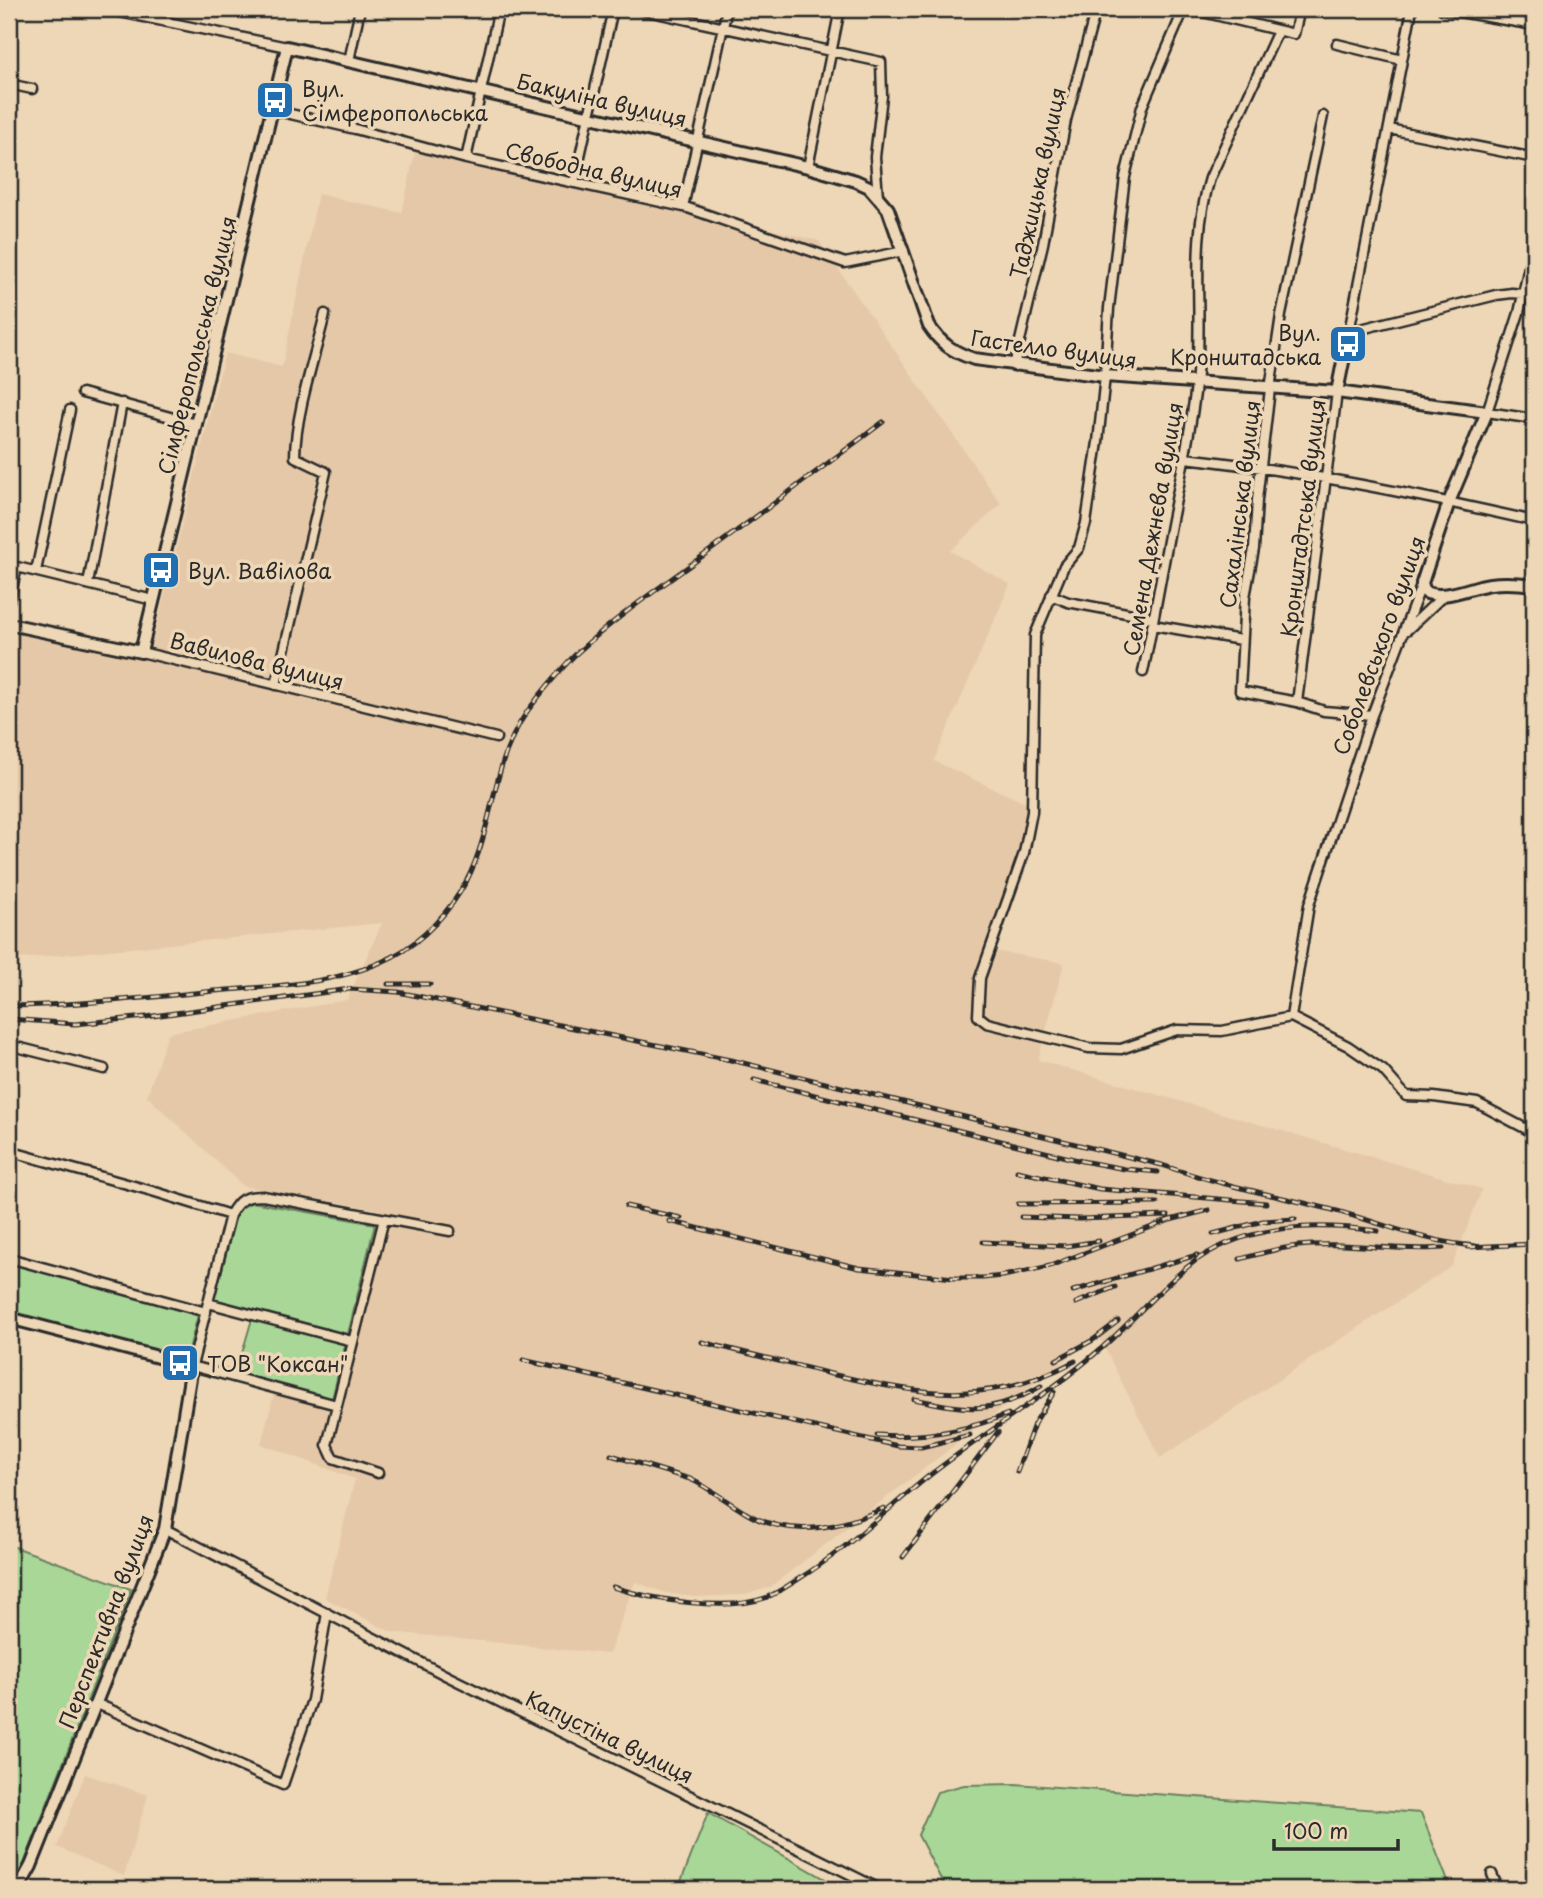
<svg xmlns="http://www.w3.org/2000/svg" width="1543" height="1898" font-family="'Playpen Sans',sans-serif">
<style>
.built{fill:#e5c8a7}
.green{fill:#a9d797;stroke:#6a8161;stroke-width:2}
.lines{fill:none;stroke-linecap:round;stroke-linejoin:round}
.street-casing{stroke:#2b2b2b;stroke-width:13}
.secondary-casing{stroke:#2b2b2b;stroke-width:16}
.street{stroke:#eed7b6;stroke-width:8}
.secondary{stroke:#eed7b6;stroke-width:10}
.rail-casing{stroke:#2b2b2b;stroke-width:5}
.rail{stroke:#eed7b6;stroke-width:2.5;stroke-dasharray:8;stroke-linecap:butt}
.labels{text-anchor:middle;dominant-baseline:central;stroke-width:7;stroke-linejoin:round;paint-order:stroke}
.poi-label{font-size:21px;fill:#2b2b2b;stroke:#eed7b6;text-anchor:start}
.street-label{font-size:21px;fill:#2b2b2b;stroke:#eed7b6}
</style>
<rect width="100%" height="100%" fill="#eed7b6"/>
<filter id="ink" filterUnits="userSpaceOnUse"><feTurbulence type="fractalNoise" baseFrequency=".0143" numOctaves="2"/><feDisplacementMap in="SourceGraphic" scale="14" xChannelSelector="R" yChannelSelector="G"/><feConvolveMatrix kernelMatrix="1 2 1 2 8 2 1 2 1" color-interpolation-filters="sRGB"/></filter>
<g filter="url(#ink)">
<!-- built -->
<path class="built" d="M 416,147 L 819,241 L 1001,504 L 950,551 L 1010,584 L 934,761 L 1029,805 L 1032,812 L 989,950 L 1064,963 L 1038,1060 L 1482,1189 L 1452,1266 L 1160,1458 L 1098,1335 L 770,1587 L 745,1595 L 693,1597 L 666,1593 L 635,1582 L 609,1654 L 391,1632 L 325,1598 L 355,1479 L 261,1444 L 277,1383 L 332,1399 L 380,1210 L 243,1186 L 147,1096 L 168,1033 L 347,1000 L 382,923 L 9,960 L 9,632 L 148,661 L 225,353 L 282,367 L 318,194 L 402,213 Z
M 85,1774 L 148,1795 L 124,1876 L 57,1847 Z"/>
<!-- green -->
<path class="green" d="M 252,1202 L 375,1224 L 332,1399 L 236,1374 L 254,1312 L 214,1300 L 236,1216 L 239,1209 Z
M 9,1263 L 198,1315 L 186,1361 L 9,1313 Z
M 9,1545 L 131,1589 L 14,1889 L 9,1889 Z
M 1015,1784 L 1421,1813 L 1451,1889 L 946,1889 L 918,1835 L 937,1792 L 964,1785 Z
M 708,1813 L 843,1889 L 678,1889 Z"/>
<g class="lines">
<defs>
<path id="street" d="M 105,9 L 287,47
M 638,9 L 881,62 L 882,96 L 875,157 L 878,197
M 1184,9 L 1142,107 L 1125,177 L 1109,308 L 1105,376 L 1098,442 L 1086,523 L 1079,548 L 1064,566 L 1035,635 L 1032,812 L 1024,853 L 980,978 L 978,1016 L 987,1023 L 1089,1048 L 1121,1049 L 1177,1030 L 1222,1031 L 1291,1017 L 1348,1046 L 1383,1070 L 1406,1096 L 1434,1097 L 1477,1103 L 1534,1133
M 1190,9 L 1294,34 L 1300,9
M 1412,9 L 1349,332 L 1496,295 L 1512,293 L 1534,295
M 1442,9 L 1534,25
M 1337,44 L 1402,60
M 349,61 L 360,9
M 9,84 L 32,89
M 273,110 L 355,129 L 466,159 L 688,208 L 845,263 L 904,251
M 1323,116 L 1281,315 L 1270,389 L 1257,500 L 1254,549 L 1245,597 L 1240,691 L 1297,702 L 1324,711 L 1372,715
M 1389,129 L 1534,158
M 466,159 L 499,9
M 808,167 L 840,9
M 574,183 L 613,9
M 683,207 L 727,9
M 1534,243 L 1519,313 L 1487,412 L 1534,419
M 1014,366 L 1043,244 L 1066,120 L 1096,9
M 82,393 L 196,424
M 1185,458 C 1303,471 1419,495 1534,521
M 36,571 L 70,410
M 88,584 L 122,403
M 1051,595 L 1068,602 L 1153,618
M 9,601 L 17,567 L 153,600
M 1153,625 L 1241,640
M 1407,630 L 1443,596
M 141,652 L 496,738
M 1143,672 C 1153,625 1161,577 1170,530 C 1179,482 1191,434 1196,384 C 1204,315 1189,246 1210,178 L 1278,31
M 276,685 L 326,472 L 295,457 C 295,415 315,356 325,314
M 1297,702 L 1337,392
M 1291,1017 L 1309,905 L 1372,715 L 1422,583
M 9,1045 L 104,1069
M 9,1151 L 152,1191 L 230,1215
M 9,1258 L 206,1312
M 208,1303 L 352,1341
M 337,1405 L 192,1366 L 230,1215 C 239,1199 244,1196 263,1196 L 450,1231
M 378,1473 L 333,1458 L 327,1445 L 384,1219
M 165,1529 L 447,1676 L 880,1889
M 95,1703 L 283,1785 L 312,1700 L 327,1613
M 1492,1874 L 1498,1889"/>
<path id="secondary" d="M 1337,392 L 1349,332
M 9,624 L 141,652 L 287,47 L 808,167 L 856,181 L 869,187 L 888,209 L 929,326 C 941,344 953,352 974,359 L 1105,376 L 1337,392 L 1487,412 L 1449,502 L 1422,583 L 1425,592 C 1444,601 1469,587 1490,584 C 1505,582 1519,583 1534,585
M 9,1318 L 192,1366 L 165,1529 L 31,1866 L 21,1884 L 9,1884"/>
</defs>
<!-- street casing -->
<use href="#street" class="street-casing"/>
<!-- secondary casing -->
<use href="#secondary" class="secondary-casing"/>
<!-- street -->
<use href="#street" class="street"/>
<!-- secondary -->
<use href="#secondary" class="secondary"/>
<defs>
<path id="rail" d="M 388,984 L 430,984
M 9,1006 C 78,1005 145,998 214,991 C 274,986 337,985 392,957 C 423,941 451,910 467,880 C 497,821 490,754 536,700 C 549,684 562,667 577,653 C 616,617 662,586 704,555 C 764,511 823,467 883,422
M 9,1019 L 75,1024 L 146,1017 L 350,989 L 398,992 L 735,1061 L 1162,1165 C 1217,1184 1273,1195 1329,1209 C 1381,1222 1421,1242 1476,1246
M 754,1080 L 1082,1161 L 1125,1169 L 1158,1172
M 1017,1171 L 1100,1189 L 1266,1203
M 1018,1204 L 1157,1203
M 626,1206 L 681,1218
M 1021,1217 L 1079,1219 L 1168,1216
M 669,1221 L 859,1268 L 954,1278 L 983,1278 L 1003,1276 L 1050,1266 L 1170,1220 L 1209,1210
M 1213,1234 L 1263,1221 L 1295,1219
M 983,1242 L 1066,1246 L 1099,1241
M 1468,1247 L 1534,1244
M 1240,1259 C 1259,1254 1278,1248 1298,1246 C 1346,1241 1395,1252 1443,1248
M 1073,1291 L 1197,1255
M 1076,1303 L 1115,1287
M 702,1342 C 745,1353 788,1363 831,1374 C 921,1395 990,1407 1075,1361
M 523,1360 L 898,1446 L 921,1447 L 970,1435
M 1056,1360 L 1093,1340 L 1118,1321
M 914,1399 C 967,1410 992,1415 1041,1386
M 877,1435 C 922,1438 966,1431 1008,1414
M 611,1455 L 690,1479 C 710,1488 727,1502 746,1513 C 790,1539 841,1528 884,1508
M 1017,1472 L 1034,1424 L 1054,1392
M 903,1557 L 998,1432
M 613,1587 C 653,1600 725,1612 765,1598 C 776,1594 787,1586 797,1580 C 846,1550 886,1510 930,1475 C 985,1432 1045,1397 1097,1352 C 1128,1326 1154,1294 1186,1268 C 1240,1224 1312,1222 1378,1231"/>
</defs>
<!-- rail casing -->
<use href="#rail" class="rail-casing"/>
<!-- rail -->
<use href="#rail" class="rail"/>
</g>
</g>
<!-- icons -->
<defs>
<symbol id="bus-square" viewBox="-11 -11 22 22"><rect x="-9" y="-9" width="18" height="18" rx="4" fill="#1f6fb2" stroke="#eed7b6"/><path d="M-5-6H5V4H4V6H2V4H-2V6H-4V4H-5ZM-3.5-4V0h7V-4ZM-3.5 1.2v1.5H-2V1.2ZM2 1.2v1.5H3.5V1.2Z" fill="#fff"/></symbol>
</defs>
<g fill-rule="evenodd">
<use href="#bus-square" x="253" y="78" width="44" height="44"/>
<use href="#bus-square" x="1326" y="322" width="44" height="44"/>
<use href="#bus-square" x="139" y="548" width="44" height="44"/>
<use href="#bus-square" x="158" y="1341" width="44" height="44"/>
</g>
<g class="labels">
<!-- poi labels -->
<g class="poi-label">
<text x="302" y="88">Вул.<tspan x="302" dy="24">Сімферопольська</tspan></text>
<text x="1321" y="332" text-anchor="end">Вул.<tspan x="1321" dy="24">Кронштадська</tspan></text>
<text x="188" y="570">Вул. Вавілова</text>
<text x="207" y="1363">ТОВ "Коксан"</text>
</g>
<!-- street labels -->
<g class="street-label">
<text transform="translate(602 99) rotate(13)">Бакуліна вулиця</text>
<text transform="translate(594 169) rotate(13)">Свободна вулиця</text>
<text transform="translate(1037 183) rotate(-78)">Таджицька вулиця</text>
<text transform="translate(196 345) rotate(-76)">Сімферопольська вулиця</text>
<text transform="translate(1054 348) rotate(8)">Гастелло вулиця</text>
<text transform="translate(1239 504) rotate(-83)">Сахалінська вулиця</text>
<text transform="translate(1302 518) rotate(-83)">Кронштадтська вулиця</text>
<text transform="translate(1152 529) rotate(-80)">Семена Дежнєва вулиця</text>
<text transform="translate(1378 645) rotate(-70)">Соболевського вулиця</text>
<text transform="translate(257 660) rotate(14)">Вавилова вулиця</text>
<text transform="translate(105 1621) rotate(-69)">Перспективна вулиця</text>
<text transform="translate(610 1736) rotate(26)">Капустіна вулиця</text>
</g>
</g>
<!-- margin -->
<rect width="1543" height="1898" fill="none" stroke="#eed7b6" stroke-width="35"/>
<rect x="18" y="18" width="1508" height="1863" fill="none" stroke="#2b2b2b" stroke-width="2.5" filter="url(#ink)"/>
<!-- scale -->
<path d="M1274 1839v10h124v-10" fill="none" stroke="#2b2b2b" stroke-width="3.5"/>
<text x="1284" y="1839" font-size="21" fill="#2b2b2b" stroke="#eed7b6" stroke-width="5" paint-order="stroke">100 m</text>
</svg>
